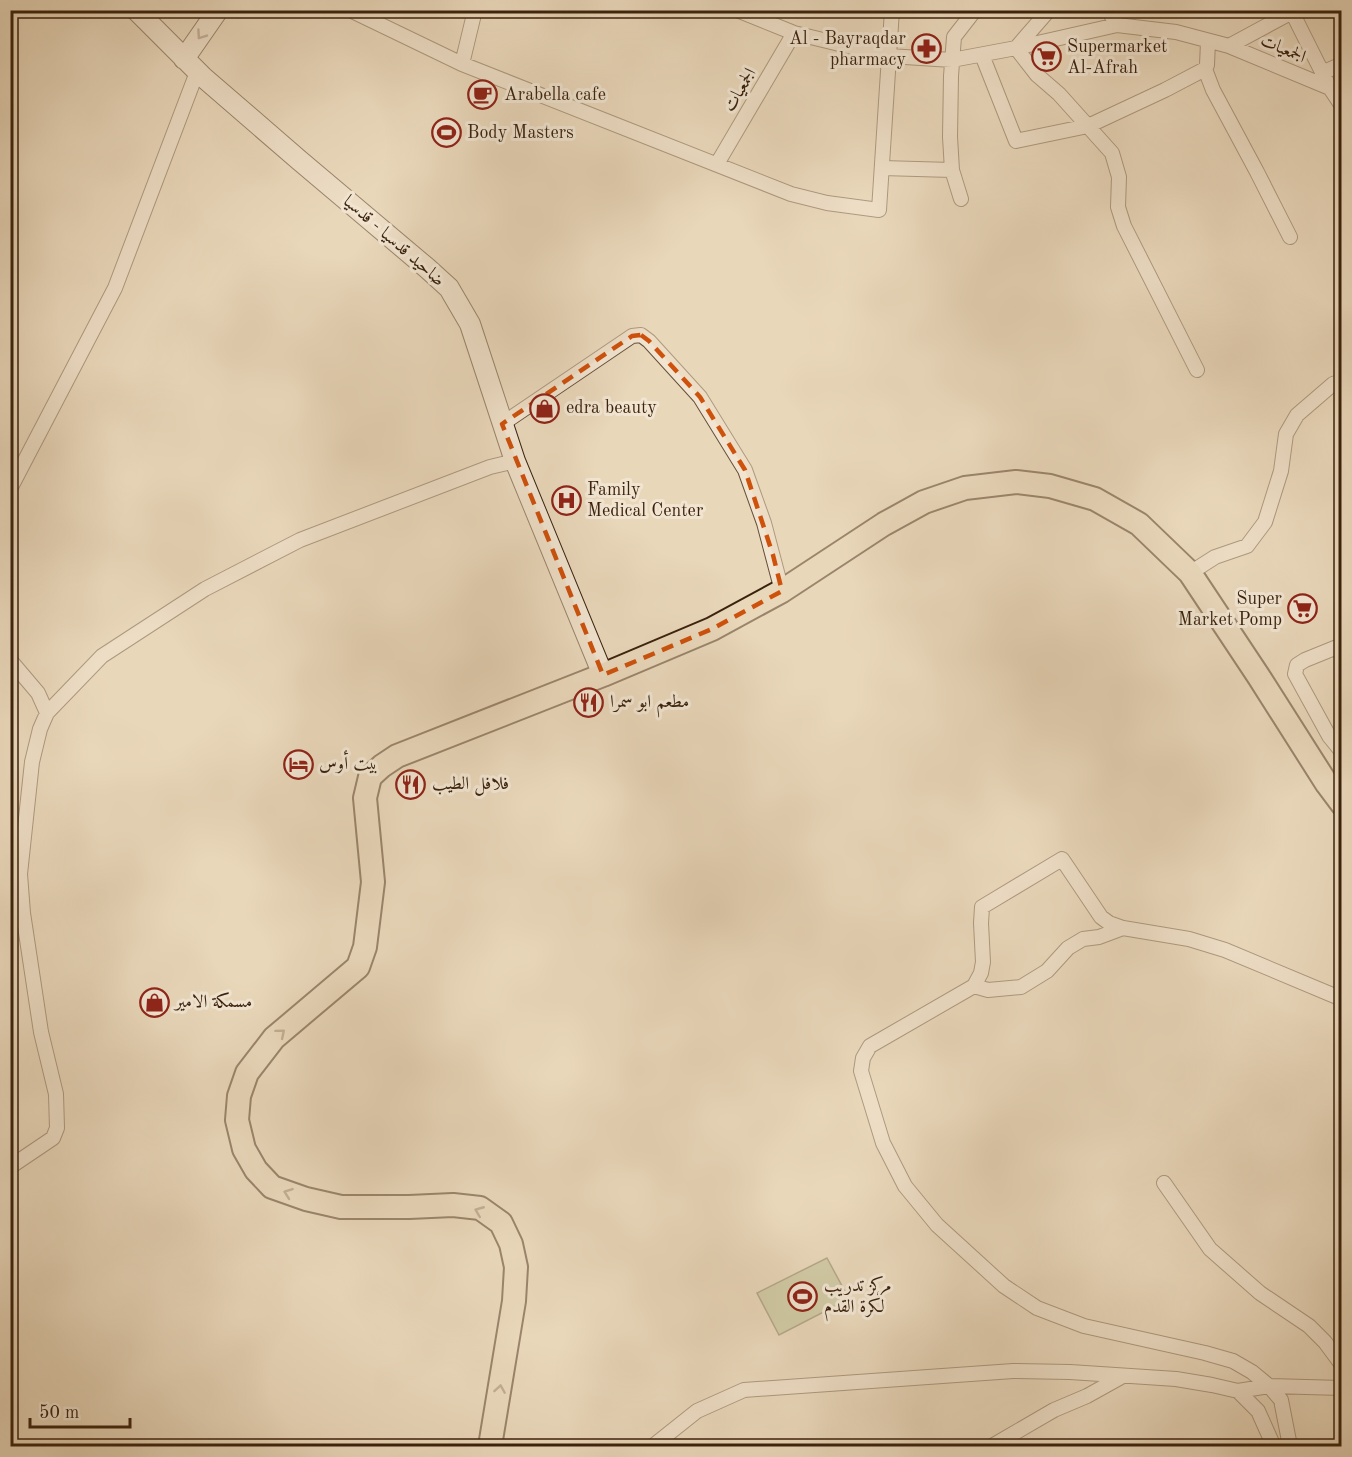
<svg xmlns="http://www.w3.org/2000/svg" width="1352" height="1457" font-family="'Old Standard TT',Amiri,serif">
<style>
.green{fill:#b5be91;stroke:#78704f;stroke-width:1.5}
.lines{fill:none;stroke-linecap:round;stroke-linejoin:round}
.minor-casing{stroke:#664f38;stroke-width:16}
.secondary-casing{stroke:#3b220d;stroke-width:22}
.primary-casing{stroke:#3b220d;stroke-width:26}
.minor{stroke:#f1e5d2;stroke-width:14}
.secondary{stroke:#f1e5d2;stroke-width:20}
.primary{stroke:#e9d7ba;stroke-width:22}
.oneway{stroke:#968470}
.oneway2{stroke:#927c64}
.marked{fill:none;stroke:#ce510c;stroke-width:4.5;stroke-dasharray:12 8;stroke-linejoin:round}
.labels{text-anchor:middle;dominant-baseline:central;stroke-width:6;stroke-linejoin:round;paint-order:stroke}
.poi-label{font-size:18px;fill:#3b220d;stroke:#f1e5d2;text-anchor:start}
.street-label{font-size:18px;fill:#3b220d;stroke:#f1e5d2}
</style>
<rect width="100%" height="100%" fill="#e9d7ba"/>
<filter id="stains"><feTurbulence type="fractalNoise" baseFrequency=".00333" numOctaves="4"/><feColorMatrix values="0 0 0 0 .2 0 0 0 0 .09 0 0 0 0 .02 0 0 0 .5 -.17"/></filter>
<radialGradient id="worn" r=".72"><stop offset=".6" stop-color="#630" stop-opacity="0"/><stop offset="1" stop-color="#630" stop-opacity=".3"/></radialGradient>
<!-- green -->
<path class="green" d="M 827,1258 L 849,1299 L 779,1335 L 757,1293 Z"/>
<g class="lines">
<defs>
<path id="minor" d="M 350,10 L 462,64 L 791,194 L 827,203 L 879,210 L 892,10
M 737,10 L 794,33 L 889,56 L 952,60 L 1016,48 L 1117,25 L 1176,32 L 1229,46 L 1330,88
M 1108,10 L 1117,25
M 1291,10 L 1330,88 L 1342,106
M 1208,42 L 1207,65 L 1205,69 L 1213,90 L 1257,172 L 1290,237
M 1229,46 L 1292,12
M 1016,48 L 1037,75 L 1059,94 L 1112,153 L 1119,177 L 1118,207 L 1124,226 L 1197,370
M 1016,48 L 1049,10
M 982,55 L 1016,141 L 1088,126 L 1165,90 L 1205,69
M 462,64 L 475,10
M 1322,73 L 1342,64
M 717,164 L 794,33
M 882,168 L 952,170
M 961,199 L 952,170 L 950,137 L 951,76 L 954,37 L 975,10
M 502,424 L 632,336 L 641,335 L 649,341 L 700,397 L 745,470 L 764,523 L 782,591
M 10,489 L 115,288 L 197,72
M 1190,573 L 1215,557 L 1247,546 L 1265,522 L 1281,471 L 1286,434 L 1297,415 L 1333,384 L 1342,381
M 1342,645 L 1305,660 L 1297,665 L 1295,674 L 1329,736 L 1342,752
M 10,660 L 38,693 L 47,713
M 974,986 L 988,990 L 1021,987 L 1047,971 L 1068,948 L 1083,939 L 1099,937 L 1123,928
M 10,1167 L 53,1138 L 57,1128 L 56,1094 L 41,1032 L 23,913 L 20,874 L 32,762 L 40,729 L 47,713 L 102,656 L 205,589 L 300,540 L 490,467 L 515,461
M 1164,1183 L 1210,1249 L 1260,1293 L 1309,1326 L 1325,1342 L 1342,1365
M 1238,1391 L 1258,1411 L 1271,1440 L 1272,1446
M 653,1446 L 697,1411 L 744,1390 L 1013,1371 L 1070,1372 L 1176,1379 L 1212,1385 L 1238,1391 L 1269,1386 L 1342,1388
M 992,1446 L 1054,1410 L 1087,1396 L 1123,1376
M 1290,1446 L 1281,1400 L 1269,1386 L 1252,1372 L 1233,1361 L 1205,1353 L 1084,1326 L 1037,1308 L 1004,1286 L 937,1225 L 905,1186 L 883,1143 L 861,1071 L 863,1058 L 870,1046 L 974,986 L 981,973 L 983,962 L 981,923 L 982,907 L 1062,859 L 1101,917 L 1109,923 L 1123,928 L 1189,939 L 1225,950 L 1342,999"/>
<path id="secondary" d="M 136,10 L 203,77 L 299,160 L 427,268 L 449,288 L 470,324 L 515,461 L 603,675
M 184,59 L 218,10"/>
<path id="primary" d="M 490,1446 L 514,1301 L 516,1267 L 511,1244 L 501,1223 L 480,1208 L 453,1205 L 409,1207 L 341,1207 L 306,1199 L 272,1187 L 256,1170 L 244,1149 L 237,1120 L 239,1096 L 247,1073 L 274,1038 L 358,967 L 365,947 L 373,882 L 365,798 L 370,777 L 382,766 L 397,756 L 603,675 L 712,629 L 782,591 L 884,524 L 924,502 L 965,488 L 1016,482 L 1050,486 L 1095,499 L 1139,524 L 1190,573 L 1259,677 L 1327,784 L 1342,804"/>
</defs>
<!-- minor casing -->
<use href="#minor" class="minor-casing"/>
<!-- secondary casing -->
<use href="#secondary" class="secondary-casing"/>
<!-- primary casing -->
<use href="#primary" class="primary-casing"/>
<!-- minor -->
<use href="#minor" class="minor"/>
<!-- secondary -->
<use href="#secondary" class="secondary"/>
<!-- primary -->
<use href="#primary" class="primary"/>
</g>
<!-- one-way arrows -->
<defs><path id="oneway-chevron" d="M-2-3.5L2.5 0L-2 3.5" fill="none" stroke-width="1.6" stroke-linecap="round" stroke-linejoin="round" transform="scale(1.5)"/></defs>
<use class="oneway" href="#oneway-chevron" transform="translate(201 35) rotate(125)"/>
<g class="oneway2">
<use href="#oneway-chevron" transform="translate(281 1033) rotate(-40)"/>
<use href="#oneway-chevron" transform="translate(288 1193) rotate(-160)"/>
<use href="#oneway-chevron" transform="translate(479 1211) rotate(-158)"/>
<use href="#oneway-chevron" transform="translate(500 1389) rotate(-81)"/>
</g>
<!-- marked area -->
<path d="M0 0H1352V1457H0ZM 641,335 L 649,341 L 700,397 L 745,470 L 773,555 L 782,591 L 712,629 L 603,675 L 502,424 L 632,336 Z" fill="#e9d7ba" fill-opacity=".55" fill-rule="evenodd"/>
<path class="marked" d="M 641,335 L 649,341 L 700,397 L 745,470 L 773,555 L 782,591 L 712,629 L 603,675 L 502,424 L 632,336 Z"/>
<!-- icons -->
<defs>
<symbol id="pharmacy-ring" viewBox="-11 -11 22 22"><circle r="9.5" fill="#f1e5d2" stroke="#8f2418" stroke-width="1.5"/><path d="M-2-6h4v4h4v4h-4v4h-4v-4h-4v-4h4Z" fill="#8f2418"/></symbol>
<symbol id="supermarket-ring" viewBox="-11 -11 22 22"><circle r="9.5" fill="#f1e5d2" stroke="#8f2418" stroke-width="1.5"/><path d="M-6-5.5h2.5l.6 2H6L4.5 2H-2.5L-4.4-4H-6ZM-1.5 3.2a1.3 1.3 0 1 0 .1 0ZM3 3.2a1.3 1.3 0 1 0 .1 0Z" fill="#8f2418"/></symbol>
<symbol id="cafe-ring" viewBox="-11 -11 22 22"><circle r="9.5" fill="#f1e5d2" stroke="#8f2418" stroke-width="1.5"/><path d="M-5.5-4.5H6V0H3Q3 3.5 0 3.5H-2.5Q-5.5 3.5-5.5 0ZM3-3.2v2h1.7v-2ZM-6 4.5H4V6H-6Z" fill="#8f2418"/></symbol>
<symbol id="stadium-ring" viewBox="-11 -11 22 22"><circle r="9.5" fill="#f1e5d2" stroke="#8f2418" stroke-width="1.5"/><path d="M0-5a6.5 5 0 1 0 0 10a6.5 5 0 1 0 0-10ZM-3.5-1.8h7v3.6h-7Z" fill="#8f2418"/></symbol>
<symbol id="shop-ring" viewBox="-11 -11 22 22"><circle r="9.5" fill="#f1e5d2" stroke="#8f2418" stroke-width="1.5"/><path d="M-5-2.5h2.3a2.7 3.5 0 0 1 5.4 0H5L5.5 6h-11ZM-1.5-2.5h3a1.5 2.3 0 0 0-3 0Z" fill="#8f2418"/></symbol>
<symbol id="hospital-ring" viewBox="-11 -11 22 22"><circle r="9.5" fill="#f1e5d2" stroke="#8f2418" stroke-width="1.5"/><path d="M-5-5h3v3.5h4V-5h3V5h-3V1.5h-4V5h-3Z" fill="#8f2418"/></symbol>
<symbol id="restaurant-ring" viewBox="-11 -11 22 22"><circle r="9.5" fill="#f1e5d2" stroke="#8f2418" stroke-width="1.5"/><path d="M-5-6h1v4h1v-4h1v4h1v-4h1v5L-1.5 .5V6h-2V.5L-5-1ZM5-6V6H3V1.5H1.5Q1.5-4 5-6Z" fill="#8f2418"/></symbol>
<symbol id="hotel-ring" viewBox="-11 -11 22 22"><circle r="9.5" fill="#f1e5d2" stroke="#8f2418" stroke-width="1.5"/><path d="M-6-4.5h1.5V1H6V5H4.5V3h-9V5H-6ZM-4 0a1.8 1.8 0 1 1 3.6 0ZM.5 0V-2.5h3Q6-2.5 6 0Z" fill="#8f2418"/></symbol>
</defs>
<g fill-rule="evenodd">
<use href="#pharmacy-ring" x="910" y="32" width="33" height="33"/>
<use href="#supermarket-ring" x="1030" y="40" width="33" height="33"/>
<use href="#cafe-ring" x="466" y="78" width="33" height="33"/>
<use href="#stadium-ring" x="430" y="116" width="33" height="33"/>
<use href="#shop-ring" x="528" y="392" width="33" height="33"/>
<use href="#hospital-ring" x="550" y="484" width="33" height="33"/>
<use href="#supermarket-ring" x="1286" y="592" width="33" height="33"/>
<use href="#restaurant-ring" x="572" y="686" width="33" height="33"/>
<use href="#hotel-ring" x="282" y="748" width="33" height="33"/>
<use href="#restaurant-ring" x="394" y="768" width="33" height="33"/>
<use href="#shop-ring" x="138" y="986" width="33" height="33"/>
<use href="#stadium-ring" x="786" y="1280" width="33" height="33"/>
</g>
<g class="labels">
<!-- poi labels -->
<g class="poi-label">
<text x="906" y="39" text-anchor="end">Al - Bayraqdar<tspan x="906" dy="21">pharmacy</tspan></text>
<text x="1067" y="47">Supermarket<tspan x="1067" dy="21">Al-Afrah</tspan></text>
<text x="504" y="95">Arabella cafe</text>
<text x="467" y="133">Body Masters</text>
<text x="566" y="408">edra beauty</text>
<text x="587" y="490">Family<tspan x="587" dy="21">Medical Center</tspan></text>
<text x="1282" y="599" text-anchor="end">Super<tspan x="1282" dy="21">Market Pomp</tspan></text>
<text x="610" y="702">مطعم ابو سمرا</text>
<text x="319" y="764">بيت أوس</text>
<text x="432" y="784">فلافل الطيب</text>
<text x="175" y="1002">مسمكة الامير</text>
<text x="824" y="1286">مركز تدريب<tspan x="824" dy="21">لكرة القدم</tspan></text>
</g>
<!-- street labels -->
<g class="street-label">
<text transform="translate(1283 49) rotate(23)">الجمعيات</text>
<text transform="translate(740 90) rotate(-60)">الجمعيات</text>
<text transform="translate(394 241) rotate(41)">ضاحيد قدسيا - قدسيا</text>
</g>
</g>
<!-- margin -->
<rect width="1352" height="1457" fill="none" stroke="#e9d7ba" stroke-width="36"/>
<rect x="12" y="12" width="1328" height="1433" fill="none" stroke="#3b220d" stroke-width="3"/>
<rect x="18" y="18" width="1316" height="1421" fill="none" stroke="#3b220d" stroke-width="1.5"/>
<!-- scale -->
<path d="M30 1418v9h100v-9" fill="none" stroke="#3b220d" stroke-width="3"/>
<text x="39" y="1418" font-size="18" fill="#3b220d" stroke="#f1e5d2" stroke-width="4.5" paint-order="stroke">50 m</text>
<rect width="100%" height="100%" filter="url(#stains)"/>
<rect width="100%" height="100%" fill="url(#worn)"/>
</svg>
